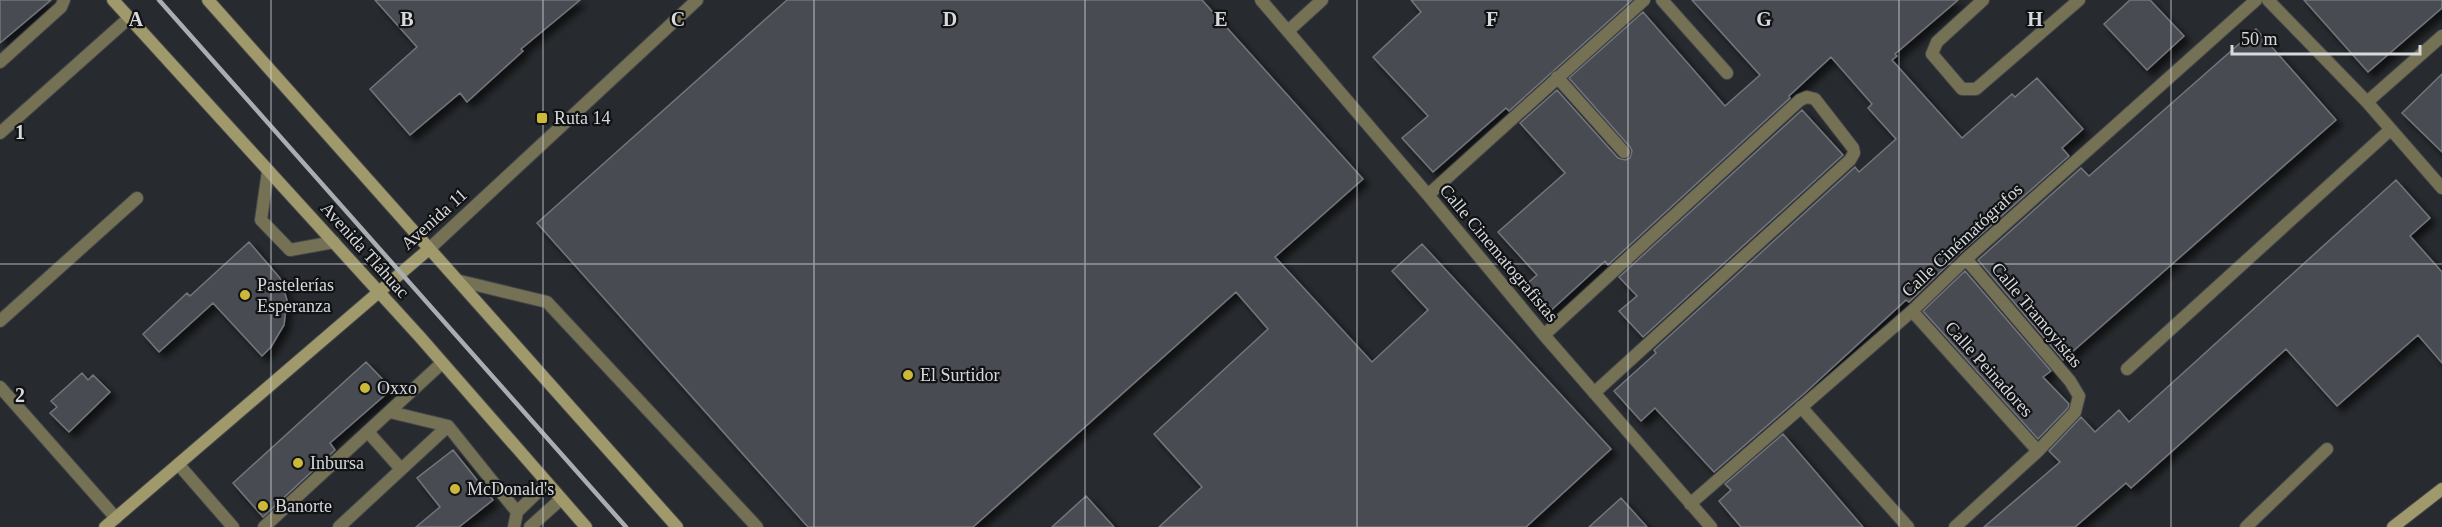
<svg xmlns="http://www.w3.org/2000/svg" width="2442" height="527" font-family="Georgia,serif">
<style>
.building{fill:#4a4c52;stroke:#73767c;stroke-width:1.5;filter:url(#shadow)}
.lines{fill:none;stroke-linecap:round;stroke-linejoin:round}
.lane-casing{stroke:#43464a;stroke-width:14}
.street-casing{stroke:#43464a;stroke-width:14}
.secondary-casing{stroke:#43464a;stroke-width:14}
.lane{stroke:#757155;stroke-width:12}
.street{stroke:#757155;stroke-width:12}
.secondary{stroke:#a0996c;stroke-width:12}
.rail{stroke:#abaeb1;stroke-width:4.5}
.grid{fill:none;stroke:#d7d9dc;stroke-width:1.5;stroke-opacity:0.55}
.poi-dot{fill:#cdb938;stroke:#111214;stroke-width:2}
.labels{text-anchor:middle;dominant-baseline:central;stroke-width:4.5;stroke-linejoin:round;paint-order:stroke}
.poi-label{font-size:18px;fill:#d7d9dc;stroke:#111214;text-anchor:start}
.street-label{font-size:18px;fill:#d7d9dc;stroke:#111214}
.grid-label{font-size:20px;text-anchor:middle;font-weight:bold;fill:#d7d9dc;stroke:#111214;stroke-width:4.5;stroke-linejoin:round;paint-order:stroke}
</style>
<defs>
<filter id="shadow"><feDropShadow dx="5.5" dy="5.5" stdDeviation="3" flood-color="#0009"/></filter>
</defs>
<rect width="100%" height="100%" fill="#272a2e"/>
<!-- building -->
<path class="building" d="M 0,0 L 51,0 L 0,43 Z
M 375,0 L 580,0 L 521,49 L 523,51 L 467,102 L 460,93 L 410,135 L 370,89 L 417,47 Z
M 787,0 L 1202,0 L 1363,179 L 1275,257 L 1372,362 L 1428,310 L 1392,271 L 1422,244 L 1611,449 L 1526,527 L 1159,527 L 1202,487 L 1154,434 L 1268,329 L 1236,292 L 973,527 L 808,527 L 537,223 Z
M 1411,0 L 1632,0 L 1509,111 L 1506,108 L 1433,172 L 1402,138 L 1428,116 L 1373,57 L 1421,12 Z
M 1692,0 L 1958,0 L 1895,54 L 1897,56 L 1892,60 L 1962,138 L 2012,94 L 2015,97 L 2037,78 L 2083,129 L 2062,148 L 2069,156 L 1960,253 L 1909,302 L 1906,300 L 1806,392 L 1714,472 L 1655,408 L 1641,421 L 1614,391 L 1656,353 L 1654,350 L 1855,167 L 1859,172 L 1896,139 L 1868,108 L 1872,104 L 1831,57 L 1789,96 L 1790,98 L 1608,265 L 1605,261 L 1547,314 L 1522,288 L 1537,275 L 1498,232 L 1565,173 L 1520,123 L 1557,90 L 1618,158 L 1625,160 L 1630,158 L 1632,151 L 1630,147 L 1569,78 L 1643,12 L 1725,106 L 1760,75 Z
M 2130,0 L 2150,0 L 2184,36 L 2147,70 L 2104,24 Z
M 2304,0 L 2442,0 L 2442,8 L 2368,72 Z
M 2256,29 L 2336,120 L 2063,360 L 1978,260 L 2081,168 L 2089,176 Z
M 2442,74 L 2442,152 L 2402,113 Z
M 1802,110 L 1843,155 L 1643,337 L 1619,311 L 1637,296 L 1619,277 Z
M 2396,180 L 2430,218 L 2410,236 L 2442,272 L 2442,363 L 2418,335 L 2337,406 L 2286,349 L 2131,488 L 2126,483 L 2075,527 L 1984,527 L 2060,462 L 2049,451 L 2081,417 L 2095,432 L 2119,410 L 2129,422 Z
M 249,242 L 280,278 L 287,300 L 284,325 L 271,347 L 262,356 L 213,303 L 159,352 L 143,334 L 187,293 L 190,296 Z
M 1965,271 L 2051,371 L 2043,377 L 2069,404 L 2068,408 L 2038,439 L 1923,311 Z
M 366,362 L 392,389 L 330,443 L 335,450 L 263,517 L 233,483 Z
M 82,373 L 88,380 L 93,375 L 110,392 L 69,432 L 50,413 L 57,407 L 51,401 Z
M 1783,434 L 1863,527 L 1741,527 L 1719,501 L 1731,490 L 1725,484 Z
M 453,450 L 493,500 L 459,527 L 416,527 L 440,507 L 417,478 Z
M 1086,496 L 1114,527 L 1052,527 Z
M 1621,498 L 1647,527 L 1589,527 Z"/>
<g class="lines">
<defs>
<path id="lane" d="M 0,62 L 61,7 L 64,0
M 0,133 L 129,18
M 268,171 L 261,220 L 290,250 L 334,242
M 460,281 L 547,302 L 757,527
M 0,321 L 137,198
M 0,387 L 116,518
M 390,412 L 448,426
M 368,432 L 401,469
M 179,465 L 233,527
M 264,527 L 442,363
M 339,527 L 448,426 L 517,512
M 514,527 L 517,512 L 547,483
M 530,527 L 561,499
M 2246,527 L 2327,449"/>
<path id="street" d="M 1261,0 L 1428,195 L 1544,335 L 1711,527
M 1662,0 L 1727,73
M 1983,0 L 1937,42 L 1932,54 L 1962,89 L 1976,89 L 2079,0
M 2268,0 L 2367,102 L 2442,188
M 1288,31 L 1322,0
M 1557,77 L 1624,152
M 2367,102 L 2442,36
M 1428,195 L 1644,0
M 429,249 L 697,0
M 1912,311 L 2038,451
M 1544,335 L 1800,100 L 1807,97 L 1815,99 L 1853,148 L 1854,153 L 1850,160 L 1594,393
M 2127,369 L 2390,130
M 1801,407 L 1908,527
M 1690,504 L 1912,311 L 1966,259 L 2256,0
M 1955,527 L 2038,451 L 2075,412 L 2079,396 L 2070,381 L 1966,259"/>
<path id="secondary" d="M 113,0 L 420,337 L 586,527
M 208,0 L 677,527
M 105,527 L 429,249
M 2393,527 L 2442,489"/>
</defs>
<!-- lane casing -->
<use href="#lane" class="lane-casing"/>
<!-- street casing -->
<use href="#street" class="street-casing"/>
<!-- secondary casing -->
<use href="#secondary" class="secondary-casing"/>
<!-- lane -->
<use href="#lane" class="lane"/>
<!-- street -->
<use href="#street" class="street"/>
<!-- secondary -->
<use href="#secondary" class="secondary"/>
<!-- rail -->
<path class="rail" d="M 159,0 L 626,527"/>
</g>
<!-- grid -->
<path class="grid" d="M 271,0 L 271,527M 543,0 L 543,527M 814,0 L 814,527M 1085,0 L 1085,527M 1357,0 L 1357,527M 1628,0 L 1628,527M 1899,0 L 1899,527M 2171,0 L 2171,527M 0,264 L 2442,264"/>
<!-- markers -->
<g class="poi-dot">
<rect x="536" y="112" width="12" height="12" rx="3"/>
<circle cx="245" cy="295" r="6"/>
<circle cx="908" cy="375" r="6"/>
<circle cx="365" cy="388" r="6"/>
<circle cx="298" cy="463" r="6"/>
<circle cx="455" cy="489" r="6"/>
<circle cx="263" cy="506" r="6"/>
</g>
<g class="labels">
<!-- poi labels -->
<g class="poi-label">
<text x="554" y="118">Ruta 14</text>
<text x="257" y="285">Pastelerías<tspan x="257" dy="21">Esperanza</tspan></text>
<text x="920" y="375">El Surtidor</text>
<text x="377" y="388">Oxxo</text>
<text x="310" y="463">Inbursa</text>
<text x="467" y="489">McDonald's</text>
<text x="275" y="506">Banorte</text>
</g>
<!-- street labels -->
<g class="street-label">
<text transform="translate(434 219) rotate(-42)">Avenida 11</text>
<text transform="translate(1962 240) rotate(-43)">Calle Cinématógrafos</text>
<text transform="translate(365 250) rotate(48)">Avenida Tláhuac</text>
<text transform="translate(1499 253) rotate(50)">Calle Cinematografistas</text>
<text transform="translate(2037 315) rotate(50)">Calle Tramoyistas</text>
<text transform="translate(1989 369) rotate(48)">Calle Peinadores</text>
</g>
</g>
<g class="grid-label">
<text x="136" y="26">A</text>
<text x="407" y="26">B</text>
<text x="678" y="26">C</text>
<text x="950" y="26">D</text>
<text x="1221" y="26">E</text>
<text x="1492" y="26">F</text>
<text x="1764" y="26">G</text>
<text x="2035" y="26">H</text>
<text x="20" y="139">1</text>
<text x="20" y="402">2</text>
</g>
<!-- scale -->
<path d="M2232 45v9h188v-9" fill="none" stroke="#d7d9dc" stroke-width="3"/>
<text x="2241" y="45" font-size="18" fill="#d7d9dc" stroke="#111214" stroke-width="4.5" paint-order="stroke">50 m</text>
</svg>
